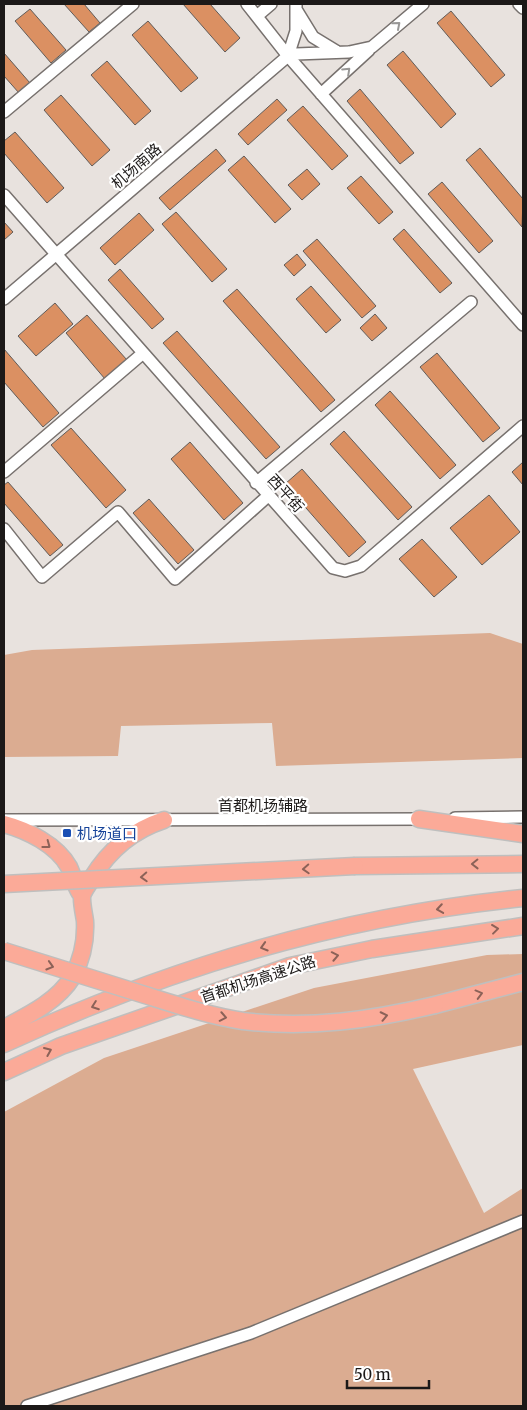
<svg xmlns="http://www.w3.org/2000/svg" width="527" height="1410" font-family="Merriweather,'Noto Sans SC',serif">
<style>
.green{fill:#dbac91}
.building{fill:#db9062;stroke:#615c59}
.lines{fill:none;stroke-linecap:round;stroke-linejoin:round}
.minor-casing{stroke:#77716e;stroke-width:14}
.highway-casing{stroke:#bfbfbe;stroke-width:19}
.minor{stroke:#fff;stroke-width:11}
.highway{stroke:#fbaa98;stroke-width:16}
.highway-bridge-casing{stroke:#bfbfbe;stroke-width:19;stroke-linecap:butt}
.highway-bridge{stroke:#fbaa98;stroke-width:16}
.oneway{stroke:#999897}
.oneway2{stroke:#8c6258}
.transit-dot{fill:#1a4fb4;stroke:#fff;stroke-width:2}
.labels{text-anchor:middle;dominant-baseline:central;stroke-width:4.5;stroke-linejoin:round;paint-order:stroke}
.street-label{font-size:15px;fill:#1c1918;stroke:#fff}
.transit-label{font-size:15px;fill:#164399;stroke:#fff;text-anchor:start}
</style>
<rect width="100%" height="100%" fill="#e8e2de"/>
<!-- green -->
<path class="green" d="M 490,633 L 523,644 L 523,758 L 276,766 L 272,723 L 121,726 L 118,756 L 4,757 L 4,655 L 32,650 Z
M 523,954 L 523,1045 L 413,1069 L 484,1213 L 523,1188 L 523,1406 L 4,1406 L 4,1112 L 104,1058 L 314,988 L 487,955 Z"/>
<!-- building -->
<path class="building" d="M 64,4 L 84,4 L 100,23 L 89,32 Z
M 183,4 L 210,4 L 240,38 L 225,52 Z
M 30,9 L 66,50 L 51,63 L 15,21 Z
M 451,11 L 505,75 L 491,87 L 437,23 Z
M 148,21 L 198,78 L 181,92 L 132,35 Z
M 403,51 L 456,114 L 441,128 L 387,65 Z
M 4,53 L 30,83 L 19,93 L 4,76 Z
M 107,61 L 151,111 L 135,125 L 91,75 Z
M 360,89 L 414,153 L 400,164 L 347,101 Z
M 61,95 L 110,150 L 92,166 L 44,110 Z
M 277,99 L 287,110 L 248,145 L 238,134 Z
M 303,106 L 348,156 L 332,170 L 287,120 Z
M 15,132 L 64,188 L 47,203 L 4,153 L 4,141 Z
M 480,148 L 523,199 L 522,227 L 466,160 Z
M 216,149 L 226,161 L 170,210 L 159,198 Z
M 244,156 L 291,209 L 275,223 L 228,170 Z
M 307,169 L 320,184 L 302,200 L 288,185 Z
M 361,176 L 393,212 L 379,224 L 347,188 Z
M 442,182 L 493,241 L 479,253 L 428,194 Z
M 176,212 L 227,269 L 212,282 L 162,224 Z
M 139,213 L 154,230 L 115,265 L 100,248 Z
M 4,222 L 13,232 L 4,240 Z
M 404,229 L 452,283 L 440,293 L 393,239 Z
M 317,239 L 376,306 L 362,318 L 303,251 Z
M 297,254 L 306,265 L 294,276 L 284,265 Z
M 120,269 L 164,319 L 152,329 L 108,280 Z
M 311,286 L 341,320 L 326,333 L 296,299 Z
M 237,289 L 335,400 L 321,412 L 223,301 Z
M 55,303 L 73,324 L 36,356 L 18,336 Z
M 375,314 L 387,328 L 372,341 L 360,328 Z
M 87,315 L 127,360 L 105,379 L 66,333 Z
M 177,331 L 280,447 L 266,459 L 163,343 Z
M 4,349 L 59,413 L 43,427 L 4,382 Z
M 437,353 L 500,428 L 483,442 L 420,367 Z
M 390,391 L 456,465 L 440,479 L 375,405 Z
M 71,428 L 126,490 L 106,508 L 51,445 Z
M 344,431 L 412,507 L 398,520 L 330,444 Z
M 190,442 L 243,503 L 224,520 L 171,459 Z
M 523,462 L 523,485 L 512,472 Z
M 302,469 L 366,542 L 349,557 L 285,484 Z
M 8,482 L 63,545 L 50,556 L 4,503 L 4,485 Z
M 489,495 L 520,532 L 482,565 L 450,528 Z
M 149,499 L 194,550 L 178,564 L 133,513 Z
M 422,539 L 457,577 L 434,597 L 399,559 Z"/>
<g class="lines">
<defs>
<path id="minor" d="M 247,4 L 288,56 L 523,325
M 519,4 L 523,8
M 297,11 L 313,37 L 336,51
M 257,16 L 271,4
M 288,56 L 296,54 L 349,52 L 372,47 L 423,4
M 321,94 L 369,50
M 4,112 L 133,4
M 4,195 L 333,568 L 345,571 L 361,566 L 523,426
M 4,299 L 288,56 L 296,31 L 296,4
M 4,472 L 142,354
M 256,483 L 471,302
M 4,529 L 42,577 L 118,512 L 175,579 L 268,496
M 455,818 L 523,817
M 5,820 L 427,819
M 27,1406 L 251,1333 L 523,1221"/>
<path id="highway" d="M 419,819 L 523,834
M 4,824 C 27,830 57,845 69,867 C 73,876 75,885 80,893
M 355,866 L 523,864
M 435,1005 L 523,982
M 4,1028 C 29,1015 58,1001 73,976 C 82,959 86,940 85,921 C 84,914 82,906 82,898 C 82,892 89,884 92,878 C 109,850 133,830 164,820
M 4,1044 C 168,968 343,916 523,898
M 4,1072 L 61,1046 L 290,966 L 372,949 L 523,926"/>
</defs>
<!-- minor casing -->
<use href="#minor" class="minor-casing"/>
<!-- highway casing -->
<use href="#highway" class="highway-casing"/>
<!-- minor -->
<use href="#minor" class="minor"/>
<!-- highway -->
<use href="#highway" class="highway"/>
<defs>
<path id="highway-bridge" d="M 4,884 L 355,866
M 4,951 C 51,966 98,980 145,995 C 177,1005 210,1016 243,1021 C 309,1029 371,1020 435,1005"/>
</defs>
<!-- highway-bridge casing -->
<use href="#highway-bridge" class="highway-bridge-casing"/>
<!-- highway-bridge -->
<use href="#highway-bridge" class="highway-bridge"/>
</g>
<!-- one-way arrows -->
<defs><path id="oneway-chevron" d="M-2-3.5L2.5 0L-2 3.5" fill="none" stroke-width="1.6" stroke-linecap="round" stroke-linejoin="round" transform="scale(1.25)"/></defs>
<g class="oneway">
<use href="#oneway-chevron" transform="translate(397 25) rotate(-41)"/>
<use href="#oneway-chevron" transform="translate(347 71) rotate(-43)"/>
</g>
<g class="oneway2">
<use href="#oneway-chevron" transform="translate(47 845) rotate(37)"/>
<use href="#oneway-chevron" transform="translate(475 864) rotate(179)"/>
<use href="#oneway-chevron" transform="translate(306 869) rotate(177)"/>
<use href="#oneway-chevron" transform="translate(144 877) rotate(177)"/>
<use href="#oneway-chevron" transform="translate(440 909) rotate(171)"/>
<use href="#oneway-chevron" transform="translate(495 929) rotate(-7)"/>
<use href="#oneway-chevron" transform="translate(264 947) rotate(163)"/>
<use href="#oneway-chevron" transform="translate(335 956) rotate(-11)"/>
<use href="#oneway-chevron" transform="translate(50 966) rotate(17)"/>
<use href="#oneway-chevron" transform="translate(479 994) rotate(-15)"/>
<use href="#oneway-chevron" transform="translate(95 1006) rotate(160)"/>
<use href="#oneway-chevron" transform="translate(384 1016) rotate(-12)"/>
<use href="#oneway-chevron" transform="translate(223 1017) rotate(11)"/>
<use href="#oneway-chevron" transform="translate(48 1051) rotate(-23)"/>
</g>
<!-- markers -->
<rect class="transit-dot" x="62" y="828" width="10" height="10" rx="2.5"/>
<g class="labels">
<!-- street labels -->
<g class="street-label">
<text transform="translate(136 166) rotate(-41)">机场南路</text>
<text transform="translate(286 493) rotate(48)">西平街</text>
<text x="263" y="805">首都机场辅路</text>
<text transform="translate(258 979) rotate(-18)">首都机场高速公路</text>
</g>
<!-- transit labels -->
<g class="transit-label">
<text x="77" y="833">机场道口</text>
</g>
</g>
<!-- border -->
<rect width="527" height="1410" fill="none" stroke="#1c1918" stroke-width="10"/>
<!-- scale -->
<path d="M347 1380v8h82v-8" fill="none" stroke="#1c1918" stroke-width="2.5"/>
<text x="354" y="1380" font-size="15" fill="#1c1918" stroke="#ffffff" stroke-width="4" paint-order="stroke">50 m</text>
</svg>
